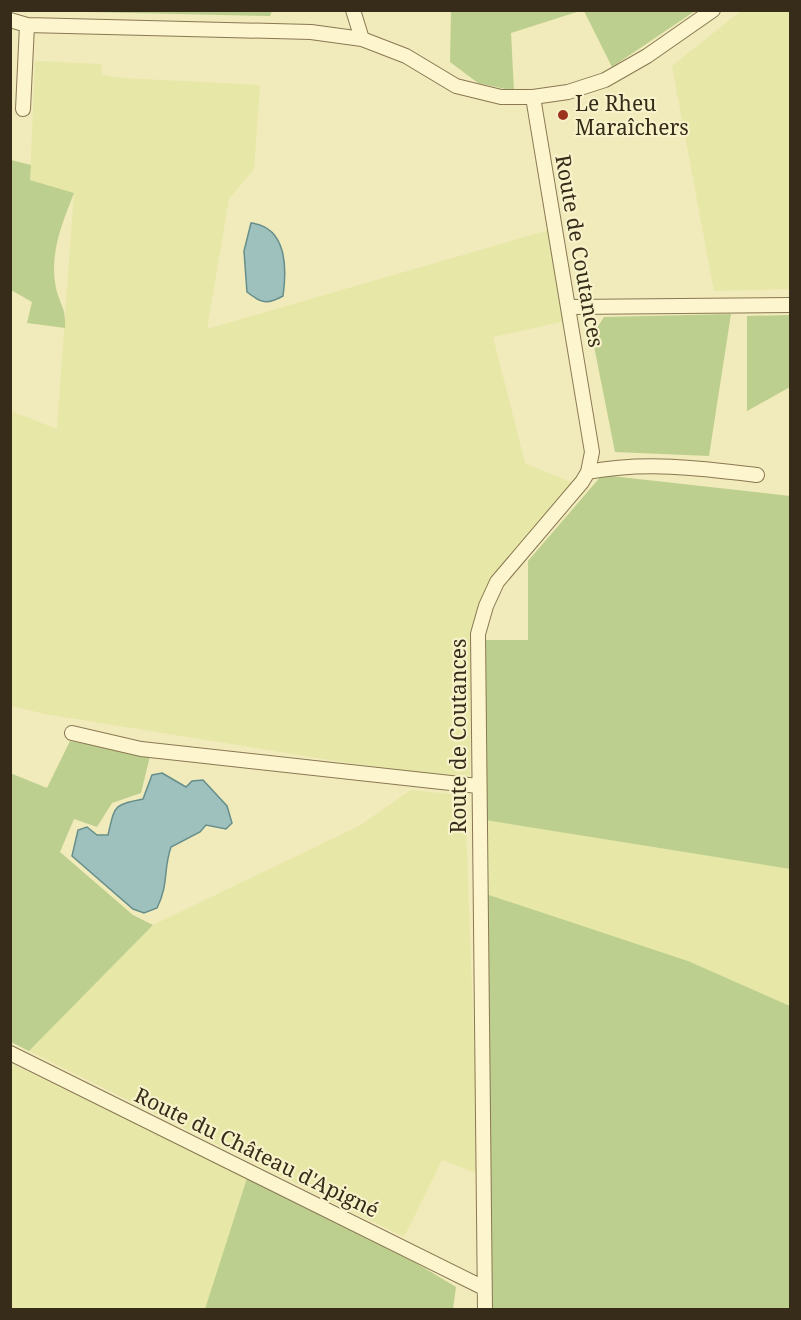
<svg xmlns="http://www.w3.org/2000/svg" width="801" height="1320" font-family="'Noto Serif',serif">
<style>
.farmland{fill:#e7e7a7}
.green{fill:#bdcf8e}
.water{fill:#9fc1bd;stroke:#668f8b;stroke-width:1.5}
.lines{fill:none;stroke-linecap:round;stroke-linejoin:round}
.minor-casing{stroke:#897853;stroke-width:16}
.minor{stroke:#fcf5cd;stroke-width:14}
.poi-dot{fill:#9d321e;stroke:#f8f2ca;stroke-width:2}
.labels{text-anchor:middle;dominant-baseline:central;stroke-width:4.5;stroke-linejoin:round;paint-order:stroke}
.poi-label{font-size:21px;fill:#372c19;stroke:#f8f2ca;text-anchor:start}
.street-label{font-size:21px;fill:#372c19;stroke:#f8f2ca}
</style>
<rect width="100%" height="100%" fill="#f1eaba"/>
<!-- farmland -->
<path class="farmland" d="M 741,11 L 790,11 L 790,289 L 714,291 L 672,66 Z
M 35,61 L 101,64 L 102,75 L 121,78 L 260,85 L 254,169 L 229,199 L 207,329 L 549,230 L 565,321 L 493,337 L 525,463 L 575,484 L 491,579 L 479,605 L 471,640 L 470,775 L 447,779 L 45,714 L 12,706 L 11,710 L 11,411 L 57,429 L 74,193 L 30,180 Z
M 411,790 L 458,795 L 465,803 L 479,1174 L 442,1160 L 404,1237 L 29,1051 L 153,925 L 359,826 Z
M 485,820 L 790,869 L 790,1006 L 688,961 L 486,894 Z
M 10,1063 L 247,1178 L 205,1309 L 11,1309 Z"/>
<!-- green -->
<path class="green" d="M 40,11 L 272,11 L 270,16 Z
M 451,11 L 580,11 L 511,33 L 514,91 L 478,83 L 450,62 Z
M 584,11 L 695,11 L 612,67 Z
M 11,160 L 31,165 L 30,180 L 74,193 C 62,224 49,254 56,288 C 60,306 66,306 65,328 L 27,323 L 32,302 L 11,290 Z
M 731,314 L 709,456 L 615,452 L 592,336 L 604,317 Z
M 790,315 L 790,387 L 747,411 L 747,316 Z
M 602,475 L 790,496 L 790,869 L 485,820 L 486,640 L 528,640 L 528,561 Z
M 70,741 L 150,756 L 141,793 L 112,803 L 97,827 L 74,819 L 60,852 L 133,915 L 153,925 L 29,1051 L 11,1042 L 10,773 L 47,788 Z
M 486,894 L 688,961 L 790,1006 L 790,1309 L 489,1309 Z
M 247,1178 L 416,1263 L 456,1287 L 453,1309 L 205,1309 Z"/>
<!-- water -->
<path class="water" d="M 251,223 C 287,227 287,268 283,296 C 267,305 261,303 247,292 L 244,251 Z
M 162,773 L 186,787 L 192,781 L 203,780 L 227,806 L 232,823 L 226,829 L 206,825 L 200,832 L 171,847 C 163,870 169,884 157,908 L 144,913 L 133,909 L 72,856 L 78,830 L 87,827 L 97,835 L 108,835 C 115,805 113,805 143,799 L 152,775 Z"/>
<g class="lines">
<defs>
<path id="minor" d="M 353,10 L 362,39
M 10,20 L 27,25 L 311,32 L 362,39 L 406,56 L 456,86 L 501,97 L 533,97 L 568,92 L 605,80 L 647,56 L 713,10
M 23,109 L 27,25
M 569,307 L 790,305
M 588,472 C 645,461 700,468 757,475
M 72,733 L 141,749 L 478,786
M 10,1053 L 484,1288
M 485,1310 L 478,634 L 486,606 L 497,582 L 582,482 L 588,472 L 592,452 L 533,97"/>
</defs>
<!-- minor casing -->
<use href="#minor" class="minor-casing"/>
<!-- minor -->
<use href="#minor" class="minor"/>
</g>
<!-- markers -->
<circle class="poi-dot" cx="563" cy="115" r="6"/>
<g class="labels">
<!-- poi labels -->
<g class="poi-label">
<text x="575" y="103">Le Rheu<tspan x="575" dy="24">Maraîchers</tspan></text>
</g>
<!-- street labels -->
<g class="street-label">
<text transform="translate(580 251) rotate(80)">Route de Coutances</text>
<text transform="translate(458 736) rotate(-90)">Route de Coutances</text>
<text transform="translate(257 1152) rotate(26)">Route du Château d'Apigné</text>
</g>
</g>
<!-- border -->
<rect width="801" height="1320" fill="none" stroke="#372c19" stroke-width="24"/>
</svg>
